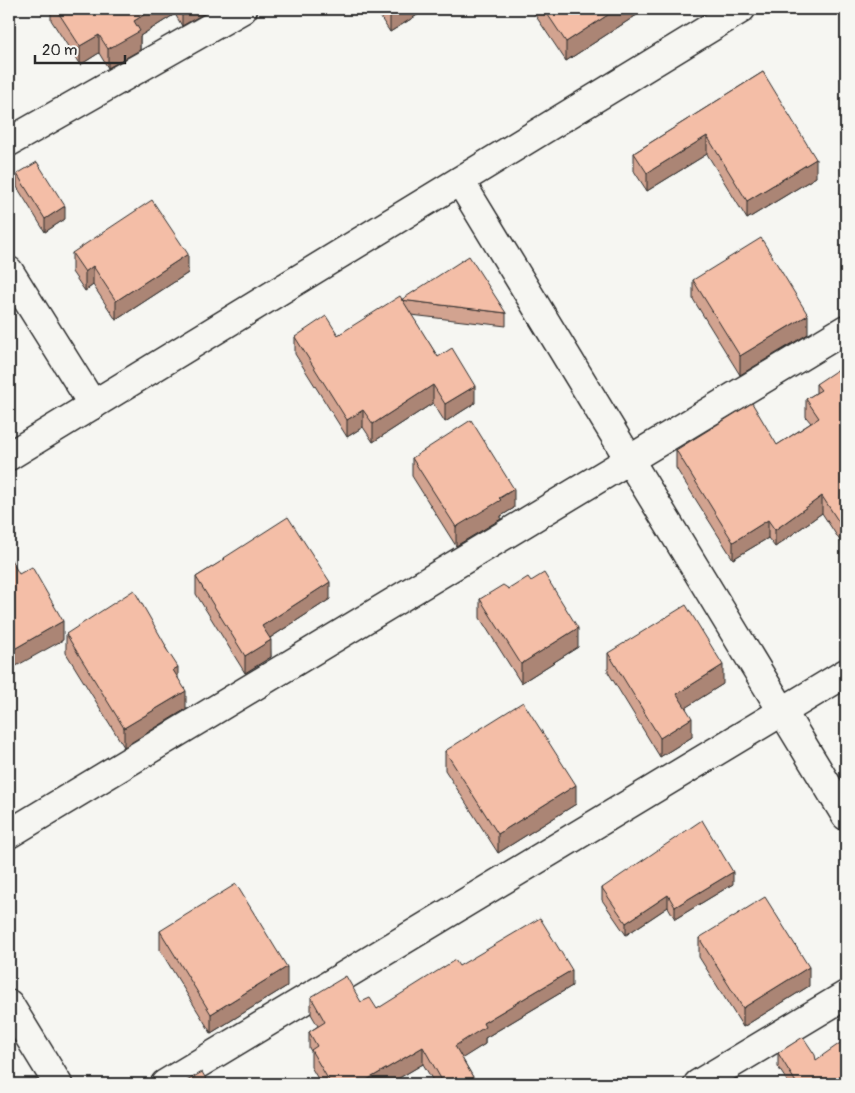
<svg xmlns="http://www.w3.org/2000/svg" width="855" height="1093" font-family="Pangolin,sans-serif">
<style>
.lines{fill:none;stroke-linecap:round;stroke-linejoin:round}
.minor-casing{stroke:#2b2b2b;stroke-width:31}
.tertiary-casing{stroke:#2b2b2b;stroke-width:31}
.minor{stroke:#f6f6f2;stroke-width:28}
.tertiary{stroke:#f6f6f2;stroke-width:28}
.wall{fill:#d2a390;stroke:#2b2b2b}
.shaded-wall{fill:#ab8575;stroke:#2b2b2b}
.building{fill:#f4bea7;stroke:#2b2b2b}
</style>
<rect width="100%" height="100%" fill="#f6f6f2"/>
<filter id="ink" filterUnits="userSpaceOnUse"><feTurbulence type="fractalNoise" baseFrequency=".02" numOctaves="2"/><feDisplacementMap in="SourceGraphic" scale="10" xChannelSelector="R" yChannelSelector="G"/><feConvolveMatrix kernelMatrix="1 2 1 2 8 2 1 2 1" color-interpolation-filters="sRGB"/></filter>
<g filter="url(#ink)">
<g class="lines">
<defs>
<path id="minor" d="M 9,142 L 243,9
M 460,181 L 846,816
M 9,271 L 93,405
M 9,834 L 846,329
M 9,1004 L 58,1084
M 165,1084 L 846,673
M 698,1084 L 846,995"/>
<path id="tertiary" d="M 9,456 L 741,9"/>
</defs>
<!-- minor casing -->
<use href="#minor" class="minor-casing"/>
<!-- tertiary casing -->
<use href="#tertiary" class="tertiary-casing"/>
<!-- minor -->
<use href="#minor" class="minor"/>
<!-- tertiary -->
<use href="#tertiary" class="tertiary"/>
</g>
<!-- wall -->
<path class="wall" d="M 48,9 L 212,9 L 182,26 L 175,14 L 140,36 L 140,50 L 108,68 L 99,53 L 80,65 L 51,20 L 51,14 Z
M 375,9 L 427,9 L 390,32 Z
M 531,9 L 646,9 L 566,61 Z
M 763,72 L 816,177 L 747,219 L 707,154 L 647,191 L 634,171 L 634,153 Z
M 17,174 L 65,219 L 45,232 L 17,187 Z
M 72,253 L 188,273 L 116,320 L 93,285 L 85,291 L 72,272 Z
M 693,280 L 808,334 L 740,375 L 693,299 Z
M 402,300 L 506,313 L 506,326 L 411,315 L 438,357 L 475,403 L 445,422 L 433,403 L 373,442 L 363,427 L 347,437 L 295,354 L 295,337 L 338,335 Z
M 846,374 L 846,550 L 822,513 L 775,547 L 768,538 L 733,559 L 676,468 L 676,450 L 777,445 L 811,423 L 806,417 L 806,399 L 816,393 L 816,384 L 841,377 Z
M 412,458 L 514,508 L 501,516 L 501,519 L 456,546 L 412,476 Z
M 224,558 L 330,599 L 270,638 L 271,657 L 245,673 L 196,594 L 196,577 L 224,560 Z
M 531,581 L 578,647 L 521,683 L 480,618 L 480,599 Z
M 66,634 L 166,648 L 178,678 L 186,709 L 124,747 L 66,653 Z
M 608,653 L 723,684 L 686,707 L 692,737 L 660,757 L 608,672 Z
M 445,751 L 576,804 L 498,853 L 445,770 Z
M 733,884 L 675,919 L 668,907 L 626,935 L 602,900 L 602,888 Z
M 160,931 L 287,986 L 211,1033 L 160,950 Z
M 699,938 L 809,986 L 743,1027 L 699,957 Z
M 459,966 L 572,986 L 485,1038 L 485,1044 L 462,1058 L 477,1084 L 435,1084 L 423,1064 L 389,1084 L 321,1084 L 311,1067 L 311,1051 L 309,1048 L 309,1032 L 318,1026 L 311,1014 L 311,997 L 361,1002 L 377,1009 Z
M 778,1053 L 816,1060 L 846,1084 L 789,1084 L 778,1067 Z"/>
<!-- shaded-wall -->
<path class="shaded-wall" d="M 153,9 L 175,9 L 175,14 L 140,36 L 140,50 L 108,68 L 108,49 L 134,21 Z
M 182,9 L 212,9 L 182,26 Z
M 398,9 L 427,9 L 390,32 L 390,13 Z
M 617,9 L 646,9 L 566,61 L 566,42 Z
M 99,35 L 99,53 L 80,65 L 80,46 Z
M 707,136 L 707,154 L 647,191 L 647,173 Z
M 816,159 L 816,177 L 747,219 L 747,201 Z
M 65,206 L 65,219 L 45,232 L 45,219 Z
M 188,254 L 188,273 L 116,320 L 116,301 Z
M 93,266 L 93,285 L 85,291 L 85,272 Z
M 808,315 L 808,334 L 740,375 L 740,356 Z
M 433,385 L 433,403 L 373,442 L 373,424 Z
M 475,386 L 475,403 L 445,422 L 445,404 Z
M 363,410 L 363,427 L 347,437 L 347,420 Z
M 514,489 L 514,508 L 501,516 L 501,519 L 456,546 L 456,527 Z
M 822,496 L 822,513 L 775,547 L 775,530 Z
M 768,520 L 768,538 L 733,559 L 733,542 Z
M 330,582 L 330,599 L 262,643 L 262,626 Z
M 63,621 L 63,640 L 9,670 L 9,652 Z
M 578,628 L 578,647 L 521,683 L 521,664 Z
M 271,640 L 271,657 L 245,673 L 245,656 Z
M 723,665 L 723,684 L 677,713 L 677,694 Z
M 178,667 L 178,685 L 173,670 Z
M 186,691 L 186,709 L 124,747 L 124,728 Z
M 692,718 L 692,737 L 660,757 L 660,738 Z
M 576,785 L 576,804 L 498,853 L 498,834 Z
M 733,872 L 733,884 L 675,919 L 675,907 Z
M 668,895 L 668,907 L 626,935 L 626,923 Z
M 287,967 L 287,986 L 211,1033 L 211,1014 Z
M 809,967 L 809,986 L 743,1027 L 743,1008 Z
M 572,970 L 572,986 L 485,1038 L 485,1044 L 455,1063 L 455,1046 L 483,1023 Z
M 423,1047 L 423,1064 L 389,1084 L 360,1084 Z"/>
<!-- building -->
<path class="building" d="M 56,9 L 153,9 L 134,21 L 140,31 L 108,49 L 99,35 L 80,46 Z
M 387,9 L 398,9 L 390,13 Z
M 544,9 L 617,9 L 566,42 Z
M 763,72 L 816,159 L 747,201 L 707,136 L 647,173 L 634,153 Z
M 37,162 L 65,206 L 45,219 L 17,174 Z
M 152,200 L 188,254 L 116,301 L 93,266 L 85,272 L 72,253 Z
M 761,238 L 808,315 L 740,356 L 693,280 Z
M 469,256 L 506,313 L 401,300 Z
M 400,296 L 438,357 L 452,348 L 475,386 L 445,404 L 433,385 L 373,424 L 363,410 L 347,420 L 295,337 L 326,316 L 338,335 Z
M 837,370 L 841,377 L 846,374 L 846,533 L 822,496 L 775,530 L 768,520 L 733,542 L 676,450 L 752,403 L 777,445 L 819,418 L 806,399 L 821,390 L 816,384 Z
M 471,420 L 514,489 L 499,498 L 501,500 L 456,527 L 412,458 Z
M 288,517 L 330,582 L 262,626 L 271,640 L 245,656 L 196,577 L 225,559 L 224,558 Z
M 9,556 L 19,574 L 32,567 L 63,621 L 9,652 Z
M 544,573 L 578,628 L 521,664 L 480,599 L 503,585 L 509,589 L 528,577 L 531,581 Z
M 134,590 L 166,646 L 165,647 L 178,667 L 173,670 L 186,691 L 124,728 L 66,634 Z
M 686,605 L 723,665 L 677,694 L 692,718 L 660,738 L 608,653 Z
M 523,702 L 576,785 L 498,834 L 445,751 Z
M 702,820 L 733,872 L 675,907 L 668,895 L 626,923 L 602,888 Z
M 236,884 L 287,967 L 211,1014 L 160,931 Z
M 765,897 L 809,967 L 743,1008 L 699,938 Z
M 540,918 L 572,970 L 483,1023 L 485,1027 L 455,1046 L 477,1084 L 444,1084 L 423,1047 L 360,1084 L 331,1084 L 311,1050 L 317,1046 L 309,1032 L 325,1022 L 311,997 L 346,976 L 361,1002 L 370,998 L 377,1009 L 455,960 L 459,966 Z
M 803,1037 L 815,1055 L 816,1060 L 846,1039 L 846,1084 L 797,1084 L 778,1053 Z
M 202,1072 L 209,1084 L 182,1084 Z"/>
</g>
<!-- margin -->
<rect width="855" height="1093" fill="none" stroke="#f6f6f2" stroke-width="30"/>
<rect x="15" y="15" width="825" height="1063" fill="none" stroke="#2b2b2b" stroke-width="2" filter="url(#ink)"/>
<!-- scale -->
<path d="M35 55v8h90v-8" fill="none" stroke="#2b2b2b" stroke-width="2.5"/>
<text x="42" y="55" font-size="15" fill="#2b2b2b" stroke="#f6f6f2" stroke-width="4" paint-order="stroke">20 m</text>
</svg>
